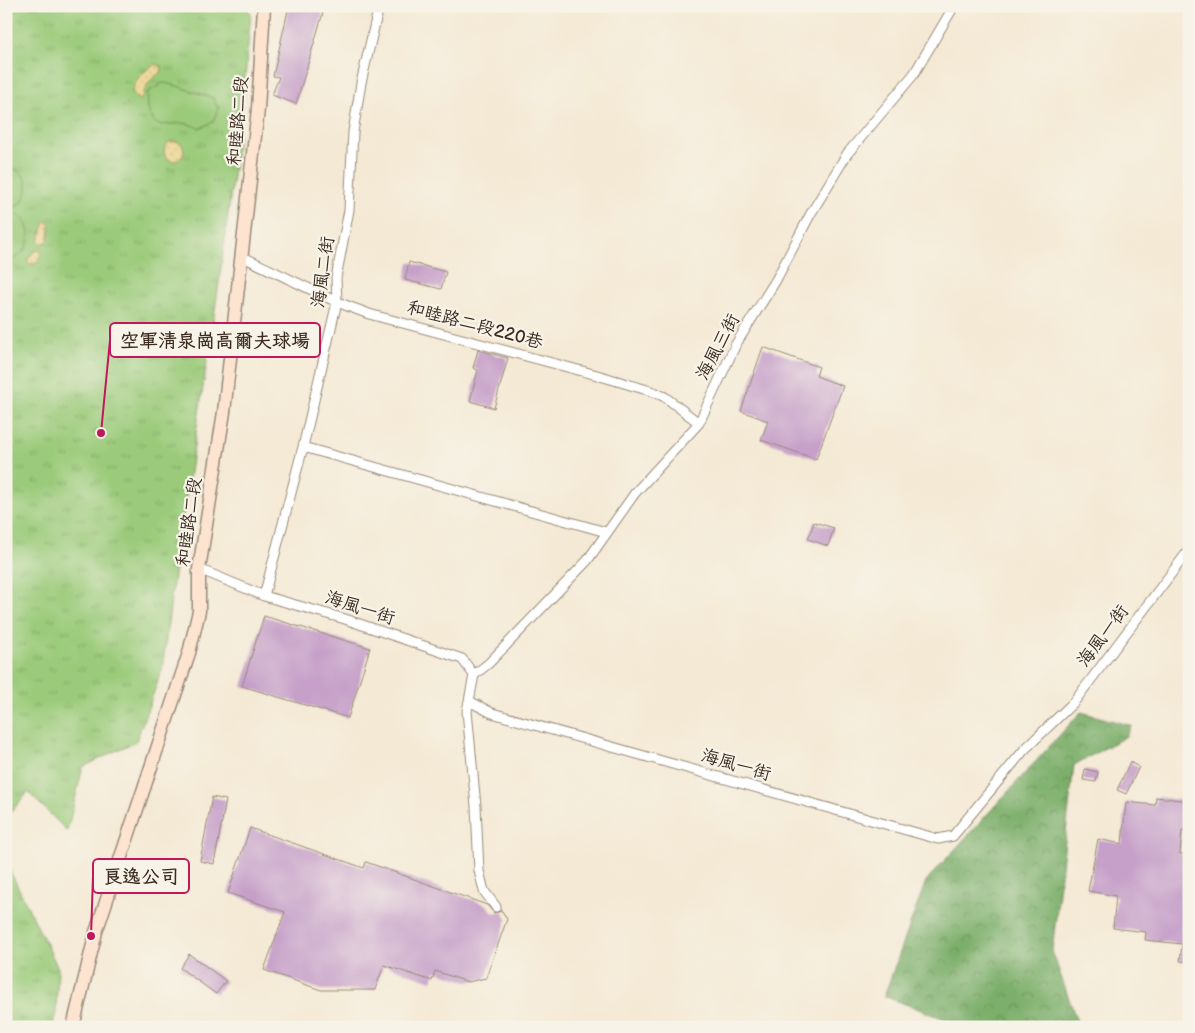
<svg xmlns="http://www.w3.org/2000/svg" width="1195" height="1033" font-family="'Balsamiq Sans','LXGW WenKai TC',sans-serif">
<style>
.grass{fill:url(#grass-tufts);stroke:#6b7a4c}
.forest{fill:url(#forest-crowns);stroke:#5c6c44}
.sand{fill:url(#sand-dots);stroke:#94825e}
.garden{fill:#9bcb7a;stroke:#6b7a4c}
.building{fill:#c6a0c9}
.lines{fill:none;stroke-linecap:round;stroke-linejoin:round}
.street-casing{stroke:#988a79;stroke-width:11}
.secondary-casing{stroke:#988a79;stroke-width:15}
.street{stroke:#fff;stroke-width:9}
.secondary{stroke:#fde4d1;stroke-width:12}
.labels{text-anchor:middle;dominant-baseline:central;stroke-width:4.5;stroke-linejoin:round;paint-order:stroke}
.street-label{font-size:18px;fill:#3b2a1e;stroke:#f7f3e8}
.leader{fill:none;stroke:#c2185b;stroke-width:2}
.callout-dot{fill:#c2185b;stroke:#f7f3e8;stroke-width:2}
.callout{fill:#f7f3e8;stroke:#c2185b;stroke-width:2}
.callout-label{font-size:19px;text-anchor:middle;font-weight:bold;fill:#3b2a1e}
</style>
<defs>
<pattern id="grass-tufts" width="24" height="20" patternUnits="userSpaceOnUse" patternTransform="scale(1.25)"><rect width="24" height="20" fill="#9bcb7a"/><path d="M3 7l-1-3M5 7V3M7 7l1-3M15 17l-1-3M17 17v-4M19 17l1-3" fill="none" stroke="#86ae69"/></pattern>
<pattern id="forest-crowns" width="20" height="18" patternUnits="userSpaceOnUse" patternTransform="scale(1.25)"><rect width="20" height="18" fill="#7caf6a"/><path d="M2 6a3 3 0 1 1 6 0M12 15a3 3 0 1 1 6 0" fill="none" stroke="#678f57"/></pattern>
<pattern id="sand-dots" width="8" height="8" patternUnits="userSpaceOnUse" patternTransform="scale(1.25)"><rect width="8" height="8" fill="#eeda9e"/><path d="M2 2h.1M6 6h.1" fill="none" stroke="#cdbb88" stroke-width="1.8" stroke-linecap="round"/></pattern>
</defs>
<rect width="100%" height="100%" fill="#f7f3e8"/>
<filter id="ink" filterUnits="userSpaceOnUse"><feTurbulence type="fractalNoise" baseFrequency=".02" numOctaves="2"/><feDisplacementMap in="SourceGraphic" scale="10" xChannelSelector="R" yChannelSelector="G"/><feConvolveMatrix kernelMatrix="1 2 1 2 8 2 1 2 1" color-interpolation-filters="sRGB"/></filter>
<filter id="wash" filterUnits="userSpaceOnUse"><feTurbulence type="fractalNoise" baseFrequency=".0096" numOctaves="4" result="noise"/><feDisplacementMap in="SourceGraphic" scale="20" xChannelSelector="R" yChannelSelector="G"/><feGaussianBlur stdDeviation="1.12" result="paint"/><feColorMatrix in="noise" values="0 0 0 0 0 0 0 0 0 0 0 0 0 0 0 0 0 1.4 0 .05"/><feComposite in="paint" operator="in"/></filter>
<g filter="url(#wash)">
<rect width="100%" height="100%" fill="#f4e9d4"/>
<!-- grass -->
<path class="grass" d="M 6,6 L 244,6 L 251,13 L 243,100 L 218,290 L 174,575 L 162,670 L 136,741 L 83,767 L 67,831 L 28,792 L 6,818 Z
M 6,863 L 58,968 L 56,1012 L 52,1027 L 6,1027 Z"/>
<!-- forest -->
<path class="forest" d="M 1081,712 L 1132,726 L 1125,737 L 1074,765 L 1052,951 L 1079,1027 L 966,1027 L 884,996 L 926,881 Z"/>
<!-- sand -->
<path class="sand" d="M 156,64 L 161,66 L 162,71 C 156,76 149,80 146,88 C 143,93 145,95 140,100 L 136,98 L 132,91 C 136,77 144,71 156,64 Z
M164 151a10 10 0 1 1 20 0a10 10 0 1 1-20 0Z
M 45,221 L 49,223 L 50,229 L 48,241 L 40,245 L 39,241 Z
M 39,250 L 41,252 L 40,258 L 35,264 L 28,264 L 28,259 L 34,251 Z"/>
<!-- garden -->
<path class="garden" d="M 163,83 L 174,85 L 213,98 L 218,109 L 213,122 L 200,128 L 185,123 L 158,125 C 147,116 147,105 148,92 Z
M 6,167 C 34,169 34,206 6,210 Z
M 6,211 C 37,214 36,257 6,261 Z"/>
<g id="blocks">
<!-- building -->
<path class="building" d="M 289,6 L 325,6 L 296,104 L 272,95 L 279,77 L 273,76 Z
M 409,262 L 446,272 L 441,289 L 405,280 Z
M 763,347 L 819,367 L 816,376 L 843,386 L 816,459 L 761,440 L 768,421 L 741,411 Z
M 478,350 L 508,358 L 494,408 L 470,401 L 478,370 L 473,368 Z
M 814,522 L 834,528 L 828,546 L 808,539 Z
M 264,616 L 370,648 L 348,718 L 242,686 Z
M 1130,762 L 1139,767 L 1126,794 L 1117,790 Z
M 1085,769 L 1098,772 L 1096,782 L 1083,780 Z
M 212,797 L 226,800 L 214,864 L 200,861 Z
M 1156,797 L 1189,801 L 1187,830 L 1182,830 L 1180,854 L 1189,854 L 1189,962 L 1180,961 L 1182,944 L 1145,940 L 1146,932 L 1113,928 L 1116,896 L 1088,891 L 1098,839 L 1122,844 L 1126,802 L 1155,805 Z
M 250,828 L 364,868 L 366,862 L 487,905 L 494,913 L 502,911 L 507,919 L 486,978 L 468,982 L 435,971 L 432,981 L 384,965 L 375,990 L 321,990 L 264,970 L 285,912 L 228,893 Z
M 189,954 L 226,981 L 216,994 L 180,968 Z"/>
</g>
</g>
<g filter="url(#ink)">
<use href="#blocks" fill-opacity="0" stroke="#988a79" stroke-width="1"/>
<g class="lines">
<defs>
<path id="street" d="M 241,256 L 337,302 L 369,314 L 597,375 L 654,392 L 665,397 L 699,423
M 303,447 L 606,532
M 199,569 L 264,596 L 345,619 L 462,659 L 474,675 L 469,701 L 492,713 L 938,839 L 953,836 L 1024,750 L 1074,702 L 1189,550
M 264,596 L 303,447 L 337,302 L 336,278 L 349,210 L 353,132 L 361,83 L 379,6
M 474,675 L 489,663 L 587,561 L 635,493 L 699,423 L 736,344 L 776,280 L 810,215 L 847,154 L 914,74 L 954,6
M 469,701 L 467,711 L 476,806 L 479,871 L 484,891 L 496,907"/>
<path id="secondary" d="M 73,1027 L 96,932 L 189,653 L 199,611 L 199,569 L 224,412 L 258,109 L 264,6"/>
</defs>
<!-- street casing -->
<use href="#street" class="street-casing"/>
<!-- secondary casing -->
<use href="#secondary" class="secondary-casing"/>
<!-- street -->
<use href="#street" class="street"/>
<!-- secondary -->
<use href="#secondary" class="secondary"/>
</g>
</g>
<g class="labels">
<!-- street labels -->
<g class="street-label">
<text transform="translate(238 121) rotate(-85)">和睦路二段</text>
<text transform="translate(323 272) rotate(-82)">海風二街</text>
<text transform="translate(475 325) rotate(15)">和睦路二段220巷</text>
<text transform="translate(718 347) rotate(-62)">海風三街</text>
<text transform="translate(189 522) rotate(-82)">和睦路二段</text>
<text transform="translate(360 608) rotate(18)">海風一街</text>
<text transform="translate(1103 636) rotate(-53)">海風一街</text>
<text transform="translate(736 765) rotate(16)">海風一街</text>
</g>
</g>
<!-- callouts -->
<path class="leader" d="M101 433L110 340M91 936L93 876"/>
<g class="callout-dot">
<circle cx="101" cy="433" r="5"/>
<circle cx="91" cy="936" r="5"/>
</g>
<g class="callout">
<rect x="110" y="323" width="210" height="34" rx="5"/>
<rect x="93" y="859" width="96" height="34" rx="5"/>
</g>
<g class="callout-label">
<text x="215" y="347">空軍清泉崗高爾夫球場</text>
<text x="141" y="883">良逸公司</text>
</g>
<!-- margin -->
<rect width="1195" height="1033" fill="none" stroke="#f7f3e8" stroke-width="25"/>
</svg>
